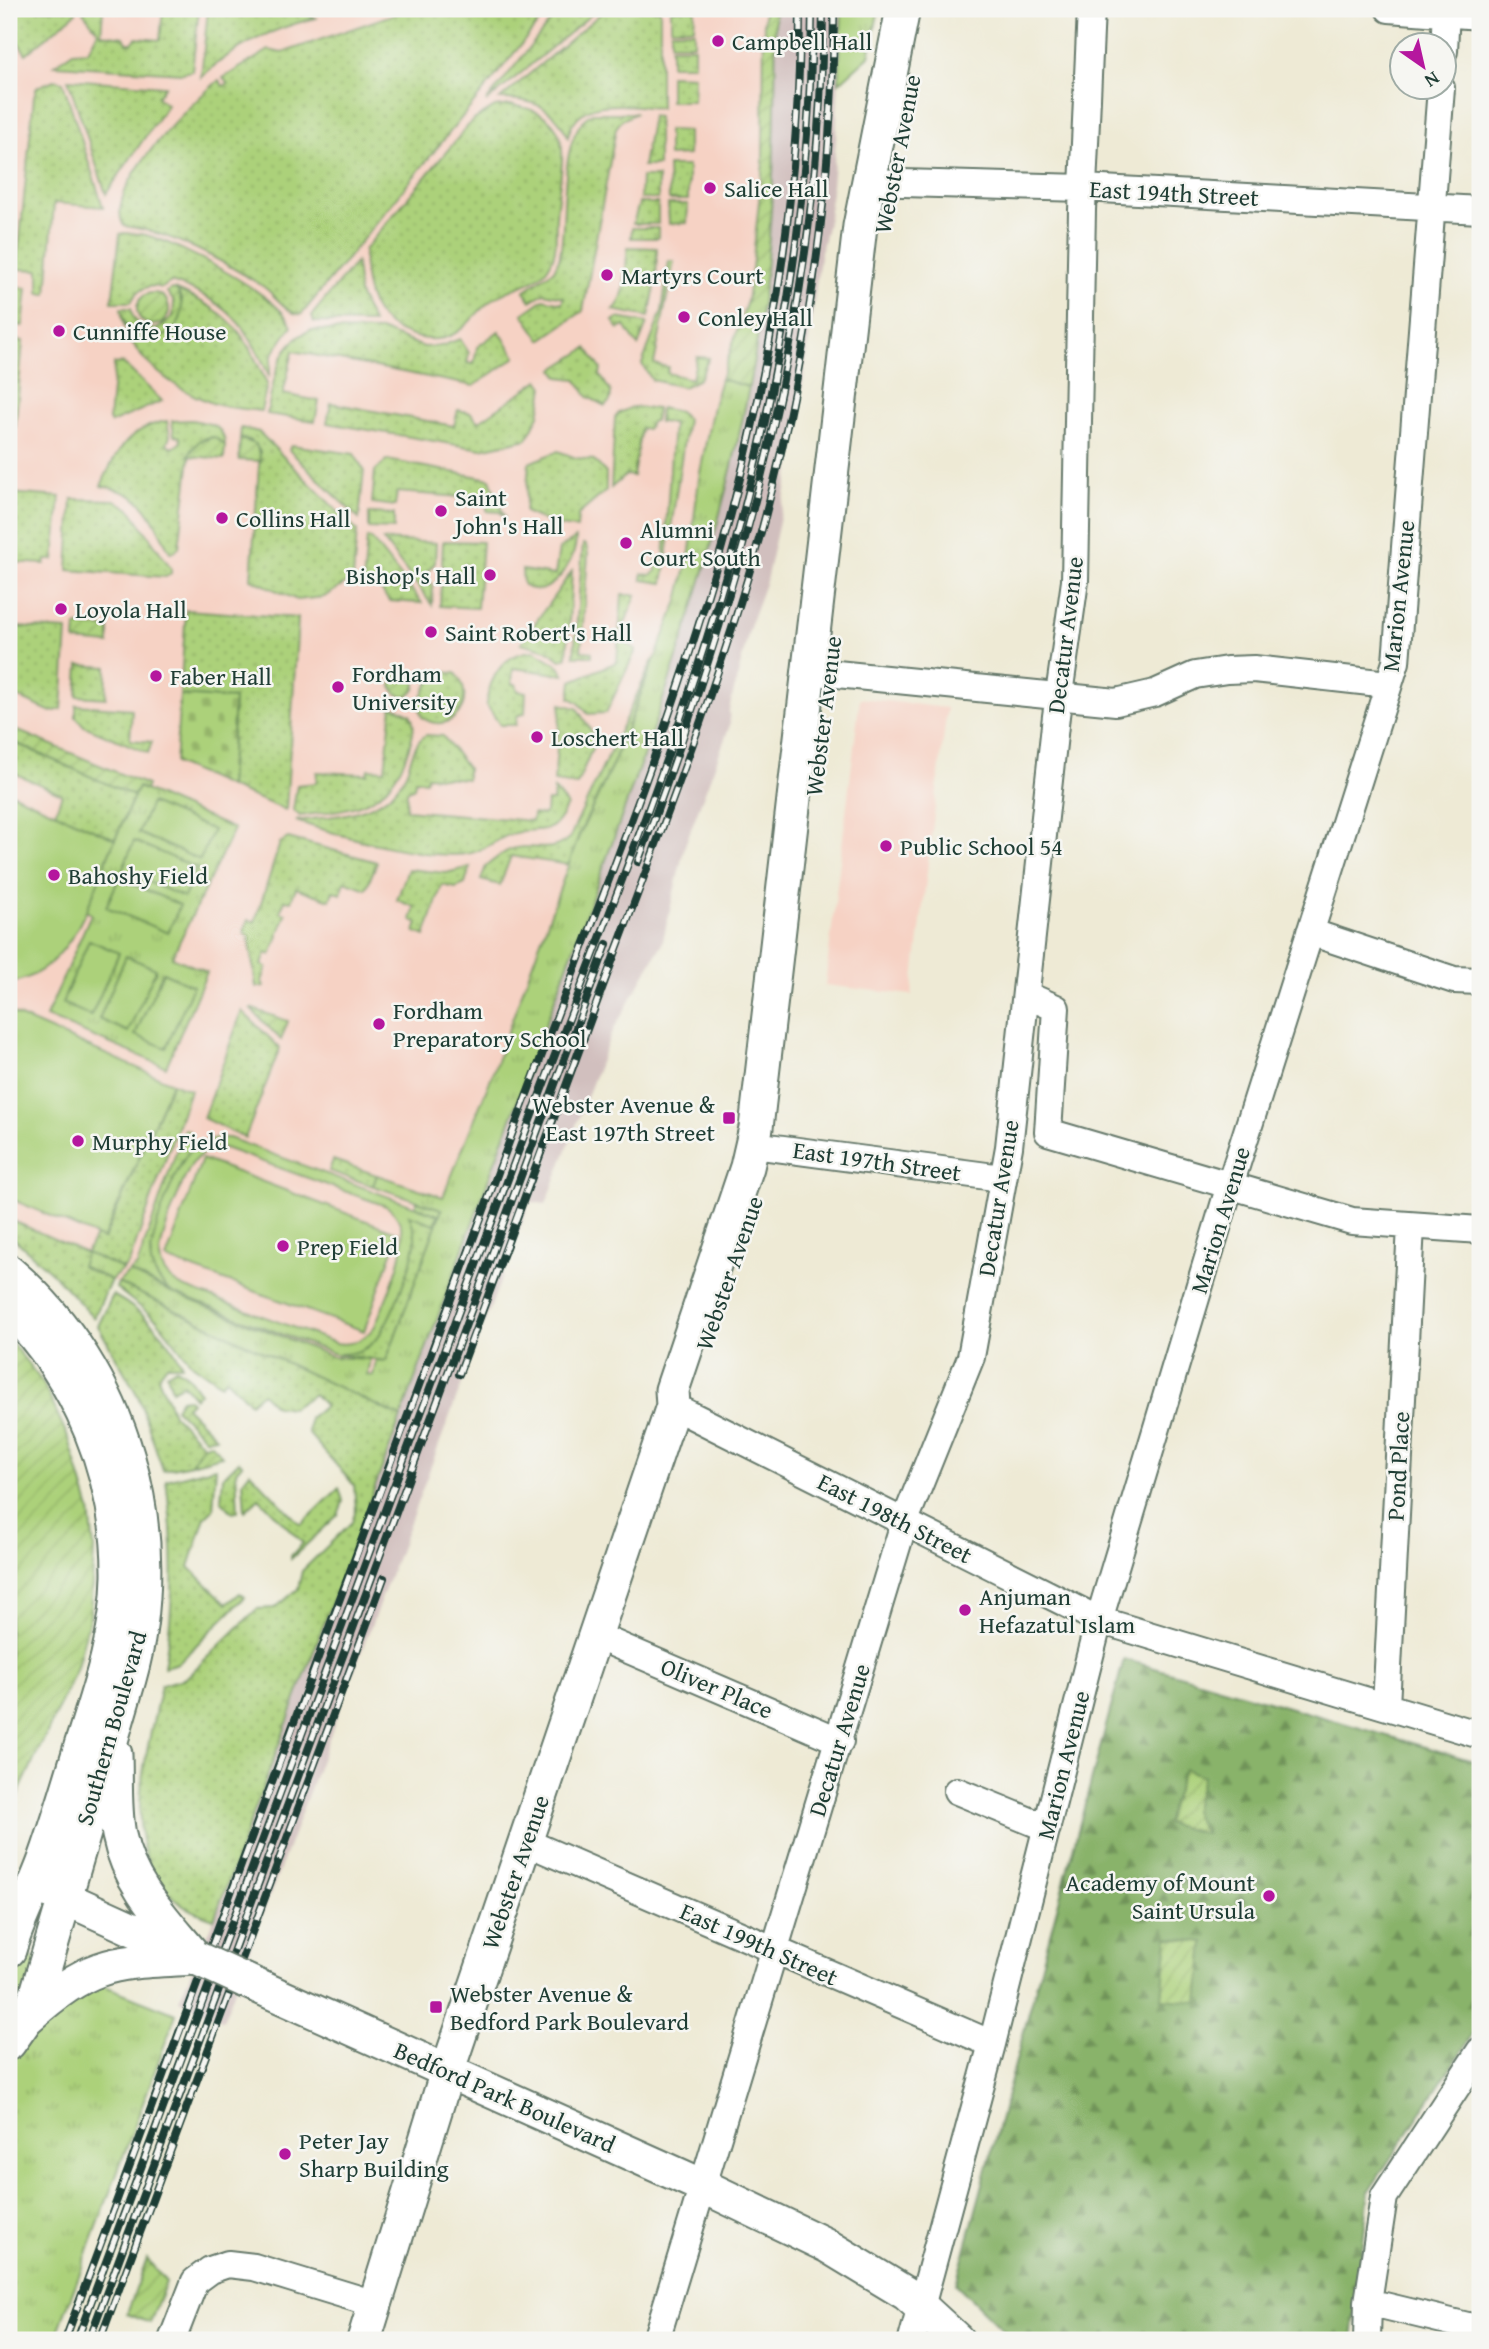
<svg xmlns="http://www.w3.org/2000/svg" width="1489" height="2349" font-family="'Gentium Book Plus',serif">
<style>
.built{fill:#f6d2c4}
.railway{fill:#d1bfbe}
.grass{fill:url(#grass-dots);stroke:#668757;stroke-width:2}
.forest{fill:url(#forest-firs);stroke:#54784f;stroke-width:2}
.cemetery{fill:url(#cemetery-stones);stroke:#668757;stroke-width:2}
.park{fill:url(#park-tufts);stroke:#668757;stroke-width:2}
.garden{fill:url(#garden-furrows);stroke:#668757;stroke-width:2}
.pitch{fill:#acd17a;stroke:#668757;stroke-width:2;fill-rule:evenodd}
.lines{fill:none;stroke-linecap:round;stroke-linejoin:round}
.minor-casing{stroke:#677a6c;stroke-width:30}
.major-casing{stroke:#677a6c;stroke-width:37}
.minor{stroke:#fff;stroke-width:26}
.major{stroke:#fff;stroke-width:33}
.rail-casing{stroke:#1f3d34;stroke-width:8}
.rail{stroke:#f6f6f2;stroke-width:5;stroke-dasharray:16;stroke-linecap:butt}
.major-bridge-casing{stroke:#677a6c;stroke-width:37;stroke-linecap:butt}
.major-bridge{stroke:#fff;stroke-width:33}
.poi-dot{fill:#b5179e;stroke:#f6f6f2;stroke-width:2.5}
.labels{text-anchor:middle;dominant-baseline:central;stroke-width:5;stroke-linejoin:round;paint-order:stroke}
.poi-label{font-size:24px;fill:#1f3d34;stroke:#f6f6f2;text-anchor:start}
.street-label{font-size:24px;fill:#1f3d34;stroke:#f6f6f2}
</style>
<defs>
<pattern id="grass-dots" width="8" height="8" patternUnits="userSpaceOnUse" patternTransform="scale(1.75)"><rect width="8" height="8" fill="#acd17a"/><path d="M2 2h.1M6 6h.1" fill="none" stroke="#94b46a" stroke-width="1.8" stroke-linecap="round"/></pattern>
<pattern id="forest-firs" width="22" height="20" patternUnits="userSpaceOnUse" patternTransform="scale(1.75)"><rect width="22" height="20" fill="#89b36a"/><path d="M5 1l3.5 6h-7zM16 11l3.5 6h-7z" fill="#6f9358"/></pattern>
<pattern id="cemetery-stones" width="16" height="16" patternUnits="userSpaceOnUse" patternTransform="scale(1.75)"><rect width="16" height="16" fill="#acd17a"/><path d="M2 7V4a2 2 0 0 1 4 0v3zM10 15v-3a2 2 0 0 1 4 0v3z" fill="#94b46a"/></pattern>
<pattern id="park-tufts" width="24" height="20" patternUnits="userSpaceOnUse" patternTransform="scale(1.75)"><rect width="24" height="20" fill="#acd17a"/><path d="M3 7l-1-3M5 7V3M7 7l1-3M15 17l-1-3M17 17v-4M19 17l1-3" fill="none" stroke="#94b46a"/></pattern>
<pattern id="garden-furrows" width="10" height="10" patternUnits="userSpaceOnUse" patternTransform="scale(1.75)"><rect width="10" height="10" fill="#acd17a"/><path d="M-1 1l2-2M0 10L10 0M9 11l2-2" fill="none" stroke="#94b46a"/></pattern>
</defs>
<rect width="100%" height="100%" fill="#f6f6f2"/>
<filter id="ink" filterUnits="userSpaceOnUse"><feTurbulence type="fractalNoise" baseFrequency=".0143" numOctaves="2"/><feDisplacementMap in="SourceGraphic" scale="14" xChannelSelector="R" yChannelSelector="G"/><feConvolveMatrix kernelMatrix="1 2 1 2 8 2 1 2 1" color-interpolation-filters="sRGB"/></filter>
<filter id="wash" filterUnits="userSpaceOnUse"><feTurbulence type="fractalNoise" baseFrequency=".00686" numOctaves="4" result="noise"/><feDisplacementMap in="SourceGraphic" scale="28" xChannelSelector="R" yChannelSelector="G"/><feGaussianBlur stdDeviation="1.57" result="paint"/><feColorMatrix in="noise" values="0 0 0 0 0 0 0 0 0 0 0 0 0 0 0 0 0 1.4 0 .05"/><feComposite in="paint" operator="in"/></filter>
<g filter="url(#wash)">
<rect width="100%" height="100%" fill="#eeead5"/>
<!-- built -->
<path class="built" d="M 9,9 L 775,9 L 744,414 L 401,1417 L 9,1232 Z
M 860,698 L 947,708 L 912,995 L 825,985 Z"/>
<!-- railway -->
<path class="railway" d="M 775,9 L 842,9 L 836,140 L 829,218 L 820,256 L 793,458 L 766,581 L 752,619 L 729,710 L 730,725 L 685,845 L 662,944 L 611,1034 L 546,1204 L 530,1202 L 223,2021 L 179,2000 L 214,1919 L 401,1417 L 625,809 L 680,647 L 726,487 L 758,342 L 773,170 Z"/>
<!-- grass -->
<path class="grass" d="M 9,9 L 76,9 L 76,13 L 26,54 L 9,29 Z
M 87,9 L 103,9 L 101,34 L 124,37 L 127,43 L 132,43 L 136,38 L 160,40 L 163,9 L 199,9 L 192,71 L 182,73 L 54,65 L 73,52 L 88,51 L 98,31 L 83,12 Z
M 208,9 L 296,9 L 316,18 C 271,29 235,46 201,77 Z
M 409,9 L 550,9 L 302,314 C 290,317 274,294 264,287 C 223,261 172,232 124,226 C 101,189 192,103 219,80 L 223,86 L 228,84 L 223,78 L 269,50 L 282,53 Z
M 559,9 L 598,9 L 486,102 L 553,18 Z
M 606,9 L 660,9 L 660,108 C 627,106 577,94 568,137 C 554,106 532,99 500,99 Z
M 671,9 L 695,9 L 694,28 L 671,28 Z
M 671,31 L 694,31 L 694,44 L 671,44 Z
M 671,47 L 694,47 L 694,65 L 671,65 Z
M 670,75 L 694,76 L 693,101 L 670,101 Z
M 68,79 L 165,86 L 157,97 L 167,105 L 106,194 Z
M 54,80 L 63,82 L 103,207 L 54,203 L 47,294 L 39,293 L 39,270 L 17,269 L 34,96 L 37,87 Z
M 511,105 C 583,115 559,165 556,217 C 555,235 559,253 547,269 C 535,285 508,288 492,300 C 477,310 469,327 452,335 C 440,341 428,340 416,337 C 371,326 363,292 364,250 L 472,121 L 495,107 Z
M 592,113 L 636,113 L 622,120 L 616,128 L 583,311 L 541,340 L 523,314 L 544,299 L 562,303 L 564,297 L 544,293 L 531,301 L 524,291 L 554,270 L 559,259 C 569,222 555,135 592,113 Z
M 652,116 L 658,117 L 658,166 L 643,166 Z
M 668,130 L 688,131 L 688,155 L 668,156 Z
M 668,166 L 688,166 L 688,200 L 669,200 Z
M 641,177 L 658,177 L 658,199 L 640,199 Z
M 639,203 L 658,203 L 658,224 L 633,224 Z
M 668,204 L 688,204 L 687,223 L 669,224 Z
M 632,228 L 658,228 L 658,238 L 631,238 Z
M 124,233 C 131,234 139,233 146,235 C 179,244 279,295 292,326 L 272,355 L 269,376 C 247,324 226,300 171,282 L 162,288 C 148,283 137,290 131,302 L 112,302 L 120,234 Z
M 628,247 L 657,248 L 656,281 L 649,317 L 613,310 C 628,300 625,264 628,247 Z
M 669,261 L 674,261 L 654,364 L 668,367 L 667,373 L 692,379 L 697,357 L 709,358 L 699,379 L 683,387 L 652,380 L 642,364 L 662,311 Z
M 356,262 L 359,294 L 373,323 L 314,322 L 312,315 Z
M 9,287 L 27,288 L 23,326 L 9,324 Z
M 177,290 C 232,313 243,331 267,384 L 261,411 C 245,409 227,408 212,403 C 174,389 128,357 122,315 L 124,321 L 166,335 L 182,301 Z
M 617,318 L 647,323 L 638,346 L 625,326 L 619,329 L 613,321 Z
M 311,330 L 383,331 L 424,347 L 441,346 L 460,339 L 469,353 L 467,363 L 474,364 L 477,347 L 499,331 L 516,357 L 474,386 L 293,351 L 283,394 L 319,401 L 315,421 L 267,414 C 274,382 276,344 311,330 Z
M 9,340 L 23,341 L 14,441 L 9,440 Z
M 587,348 L 601,369 L 600,375 L 611,392 L 610,401 L 605,406 L 588,397 L 576,379 L 559,377 L 554,369 Z
M 123,363 L 162,401 L 111,423 L 109,420 L 114,368 L 114,364 Z
M 539,380 L 544,387 L 539,415 L 527,439 L 481,449 L 327,423 L 331,403 L 454,426 L 458,410 L 471,413 L 478,422 Z
M 632,407 L 657,409 L 655,421 L 652,421 L 647,429 L 641,428 L 633,476 L 626,475 L 611,488 L 615,418 L 619,413 Z
M 660,408 L 679,412 L 687,419 L 663,583 L 642,580 L 642,574 L 651,575 L 656,571 L 656,560 L 664,560 L 673,423 L 659,422 Z
M 192,420 C 210,423 224,425 225,445 L 214,437 L 205,438 L 191,450 L 179,547 L 174,552 L 170,552 C 149,514 148,494 101,486 C 115,453 129,427 167,421 L 170,436 L 167,444 L 173,448 L 181,442 L 180,437 L 174,435 L 172,421 Z
M 241,428 L 259,432 L 357,531 L 353,579 L 324,597 L 297,600 L 251,579 L 260,451 L 250,440 L 240,439 Z
M 291,445 L 354,454 L 364,470 L 359,519 L 289,450 Z
M 558,451 L 576,458 L 594,460 L 606,473 L 606,491 L 578,515 L 577,528 L 557,526 L 525,512 L 529,463 Z
M 387,460 L 490,479 L 505,518 L 500,512 L 487,511 L 487,499 L 397,492 L 395,506 L 372,503 L 375,471 Z
M 9,493 L 60,497 L 54,560 L 46,560 L 45,564 L 9,562 Z
M 72,499 L 115,500 L 130,509 L 171,568 L 171,573 L 166,577 L 68,570 Z
M 369,513 L 394,514 L 394,529 L 369,528 Z
M 367,538 L 371,539 L 422,603 L 389,601 L 380,589 L 363,584 Z
M 576,538 C 576,558 560,583 541,590 L 528,588 L 523,584 L 522,570 L 555,575 L 559,549 Z
M 383,540 L 436,543 L 435,563 L 425,574 L 433,586 L 432,605 Z
M 443,541 L 482,542 L 477,608 L 440,606 L 441,586 L 448,580 L 464,579 L 465,575 L 448,572 L 442,564 Z
M 583,544 L 586,545 L 588,554 L 581,651 L 592,652 L 592,656 L 574,656 Z
M 572,571 L 567,657 L 561,660 L 547,650 L 521,643 Z
M 622,595 L 636,595 L 619,638 L 636,650 L 606,713 L 588,714 L 578,702 L 570,698 L 572,681 L 617,662 Z
M 186,610 L 298,618 L 286,810 L 229,787 L 234,699 L 180,695 Z
M 15,627 L 67,630 L 62,709 L 51,712 L 9,693 L 9,632 L 15,632 Z
M 535,651 L 558,665 L 564,675 L 513,668 L 512,684 L 516,684 L 518,691 L 526,692 L 525,713 L 517,716 L 516,725 L 500,725 L 486,704 C 490,676 504,652 535,651 Z
M 653,660 L 612,766 L 579,835 L 569,865 L 511,856 L 500,885 L 481,880 L 486,866 C 494,860 506,849 516,848 C 537,844 551,855 570,837 Z
M 79,665 L 107,667 L 106,698 L 77,696 Z
M 435,672 L 456,673 C 480,705 447,737 422,717 L 418,703 Z
M 561,704 L 577,708 L 596,739 L 577,785 L 554,782 Z
M 76,705 L 132,709 L 130,740 L 152,742 L 148,753 L 84,726 L 76,717 Z
M 392,706 L 410,714 C 417,727 412,737 408,751 C 387,809 354,808 300,816 L 293,810 L 297,785 L 316,783 L 317,772 L 367,774 L 368,769 L 385,770 Z
M 426,735 L 443,736 L 467,768 L 467,779 L 427,776 L 426,781 L 415,780 L 414,787 L 407,791 L 406,810 L 532,821 L 533,814 L 543,815 L 546,812 L 547,801 L 553,801 L 554,789 L 567,805 C 551,840 545,825 515,833 C 500,836 487,850 471,853 C 430,862 337,835 296,821 C 337,815 386,816 406,773 C 412,759 413,743 426,735 Z
M 9,740 L 134,796 L 115,839 L 55,813 L 62,794 L 9,771 Z
M 288,838 L 377,862 L 366,889 L 345,881 L 341,894 L 333,891 L 330,900 L 296,888 L 291,901 L 285,900 L 280,912 L 286,914 L 271,955 L 266,953 L 262,965 L 267,967 L 262,981 L 264,987 L 256,987 L 249,936 L 244,933 L 248,920 L 255,922 L 280,843 Z
M 470,867 L 465,884 L 456,888 L 442,885 L 425,936 L 415,932 L 418,923 L 411,920 L 415,907 L 397,900 L 408,869 L 446,873 Z
M 242,1011 L 280,1048 L 245,1138 L 203,1118 Z
M 172,1083 L 190,1090 L 129,1263 L 123,1269 L 87,1254 L 81,1266 L 111,1280 L 94,1318 L 54,1275 L 9,1234 L 9,1219 L 86,1253 L 95,1236 L 104,1239 Z
M 184,1129 L 189,1131 L 190,1144 L 193,1148 L 182,1161 L 150,1251 C 151,1269 159,1282 173,1293 L 129,1272 L 137,1266 Z
M 333,1160 L 377,1175 L 373,1186 L 329,1171 Z
M 417,1201 L 442,1209 L 386,1361 L 335,1354 L 362,1350 L 383,1330 L 414,1249 L 415,1234 L 408,1214 L 438,1215 L 415,1206 Z
M 118,1283 L 401,1417 L 214,1919 C 103,1884 145,1767 161,1685 L 186,1678 L 257,1609 L 275,1608 L 298,1589 L 302,1571 L 352,1522 L 356,1510 L 354,1485 L 308,1433 L 309,1418 L 325,1406 L 314,1394 L 292,1408 L 275,1406 L 262,1393 L 250,1403 L 226,1379 L 221,1384 L 192,1364 L 157,1320 L 116,1288 Z
M 113,1295 C 142,1311 168,1335 182,1365 L 167,1365 L 158,1377 L 173,1414 L 203,1445 L 191,1464 L 163,1470 L 138,1396 L 98,1326 Z
M 176,1368 L 187,1375 L 200,1393 L 195,1398 L 183,1384 L 172,1390 L 167,1374 Z
M 239,1461 L 242,1464 L 236,1471 L 238,1511 L 232,1512 L 221,1500 L 223,1477 Z
M 216,1467 L 213,1509 L 205,1517 L 189,1567 L 227,1604 L 240,1593 L 245,1597 L 178,1663 L 164,1667 C 175,1601 175,1547 166,1480 Z
M 250,1472 L 301,1525 L 339,1488 L 343,1501 L 338,1515 L 291,1559 L 291,1556 L 303,1543 L 259,1498 L 245,1511 L 243,1481 Z"/>
<!-- forest -->
<path class="forest" d="M 1124,1659 L 1480,1763 L 1480,2023 L 1369,2191 L 1352,2340 L 1013,2340 L 956,2284 Z"/>
<!-- cemetery -->
<path class="cemetery" d="M 180,695 L 234,699 L 229,787 L 175,763 Z"/>
<!-- park -->
<path class="park" d="M 842,9 L 879,9 L 869,56 L 839,83 Z
M 721,379 L 749,387 C 715,566 650,739 588,909 C 526,1078 464,1247 401,1417 L 118,1283 L 129,1272 L 173,1293 L 333,1357 L 370,1359 L 367,1375 L 373,1376 L 376,1360 L 386,1361 L 442,1209 L 373,1186 L 377,1175 L 443,1197 L 489,1083 L 579,836 L 612,766 L 678,601 L 690,551 L 699,478 L 713,406 Z
M 138,787 L 234,829 L 172,957 L 207,972 L 166,1067 L 46,1017 L 91,914 L 84,910 Z
M 86,1253 L 123,1269 L 111,1280 L 81,1266 Z
M 9,1948 L 176,2014 L 55,2340 L 9,2340 Z"/>
<!-- garden -->
<path class="garden" d="M 764,9 L 775,9 C 777,135 773,263 749,387 L 721,379 L 747,301 L 752,268 L 763,163 Z
M 172,289 L 177,290 C 201,341 126,359 121,308 L 131,308 C 132,322 143,330 157,329 L 173,316 L 174,302 L 167,292 Z
M137 309a16 16 0 1 1 32 0a16 16 0 1 1-32 0Z
M 214,437 L 225,445 L 224,459 L 188,456 L 199,441 Z
M 240,439 L 256,444 L 261,461 L 239,460 Z
M 76,626 L 109,628 L 109,644 L 75,641 Z
M392 684a12 12 0 1 1 24 0a12 12 0 1 1-24 0Z
M 9,727 L 147,785 L 145,790 L 138,787 L 134,796 L 9,740 Z
M 250,1008 L 288,1021 L 281,1040 Z
M 9,1339 L 43,1383 L 69,1439 L 90,1510 L 94,1549 L 90,1616 L 76,1670 L 9,1814 Z
M 187,1398 L 191,1402 L 186,1407 L 216,1437 L 206,1439 L 175,1408 L 181,1399 Z
M 211,1443 L 222,1456 L 191,1464 L 203,1445 Z
M 1184,1769 L 1203,1776 L 1193,1811 L 1205,1834 L 1166,1823 Z
M 1168,1938 L 1204,1942 L 1198,2002 L 1162,1999 Z
M 147,2259 L 166,2282 L 150,2323 L 127,2314 Z"/>
<!-- pitch -->
<path class="pitch" d="M 9,792 L 115,839 C 92,892 74,973 9,983 Z
M 151,803 L 213,830 L 200,860 L 138,833 Z
M 134,841 L 197,868 L 184,897 L 122,871 Z
M 119,878 L 180,905 L 168,933 L 106,907 Z
M 89,940 L 119,953 L 91,1016 L 62,1003 Z
M 126,956 L 156,969 L 128,1032 L 99,1019 Z
M 163,972 L 193,986 L 166,1048 L 135,1035 Z
M 9,1012 L 172,1083 L 103,1239 L 9,1198 Z
M 229,1138 L 438,1215 L 434,1224 L 409,1215 C 412,1223 416,1231 415,1241 C 414,1262 387,1332 371,1344 C 361,1353 348,1354 335,1354 L 173,1293 C 162,1285 154,1276 151,1263 C 147,1243 177,1160 193,1148 C 203,1140 216,1137 229,1138 ZM 221,1147 L 386,1206 C 424,1231 387,1292 375,1326 C 365,1339 353,1346 336,1343 L 183,1287 C 171,1281 161,1271 160,1257 C 159,1241 185,1170 196,1159 C 203,1152 212,1149 221,1147 Z
M 202,1159 L 399,1233 L 364,1331 L 166,1259 Z"/>
</g>
<g filter="url(#ink)">
<g class="lines">
<defs>
<path id="minor" d="M 1389,9 L 1480,16
M 1444,51 L 1446,9
M 868,182 L 1084,188 L 1480,210
M 807,671 L 1116,702 L 1155,693 L 1195,675 L 1227,670 L 1254,669 L 1388,684
M 1310,932 L 1454,980 L 1480,981
M 1026,995 L 1056,1008 L 1048,1132 L 1352,1221 L 1480,1230
M 753,1145 L 1002,1178
M 673,1406 L 1099,1620 L 1480,1735
M 594,1635 L 840,1741
M 1386,1706 L 1411,1226
M 957,1791 L 1047,1828
M 526,1842 L 992,2044
M 1368,2302 L 1480,2329
M 172,2340 L 195,2281 L 210,2270 L 228,2264 L 254,2267 L 375,2304
M 656,2340 L 904,1523 L 971,1357 L 1009,1147 L 1056,716 L 1075,581 L 1082,210 L 1091,9
M 912,2340 L 992,2044 L 1099,1620 L 1230,1185 L 1396,662 L 1441,88
M 1367,2340 L 1368,2302 L 1384,2197 L 1480,2051"/>
<path id="major" d="M 9,1272 C 125,1371 170,1533 129,1679 L 38,1990 L 26,2019 L 9,2043
M 9,1308 C 79,1377 120,1477 119,1576 C 118,1635 99,1690 81,1746 C 70,1783 59,1820 46,1857 C 35,1889 18,1918 9,1950
M 115,1754 C 116,1781 114,1809 119,1835 C 129,1885 165,1920 196,1958
M 43,1888 L 188,1954
M 244,1980 L 703,2186 L 826,2245 L 907,2294 L 957,2340
M 27,2018 C 94,1959 112,1963 196,1958
M 364,2340 L 447,2072 L 673,1406 L 672,1390 L 747,1167 L 756,1128 L 860,226 L 903,9"/>
</defs>
<!-- minor casing -->
<use href="#minor" class="minor-casing"/>
<!-- major casing -->
<use href="#major" class="major-casing"/>
<!-- minor -->
<use href="#minor" class="minor"/>
<!-- major -->
<use href="#major" class="major"/>
<defs>
<path id="rail" d="M 638,862 C 743,582 821,311 823,9
M 459,1374 C 511,1233 563,1092 616,951 C 668,813 721,675 761,532 C 807,362 833,185 834,9
M 65,2340 C 210,1951 355,1562 498,1172 C 577,956 669,743 729,521 C 774,354 800,181 800,9
M 77,2340 C 219,1959 360,1577 502,1195 C 584,972 680,751 741,521 C 785,354 811,181 812,9
M 89,2340 L 607,944
M 100,2340 L 384,1578"/>
</defs>
<!-- rail casing -->
<use href="#rail" class="rail-casing"/>
<!-- rail -->
<use href="#rail" class="rail"/>
<defs>
<path id="major-bridge" d="M 196,1958 L 244,1980"/>
</defs>
<!-- major-bridge casing -->
<use href="#major-bridge" class="major-bridge-casing"/>
<!-- major-bridge -->
<use href="#major-bridge" class="major-bridge"/>
</g>
</g>
<!-- markers -->
<g class="poi-dot">
<circle cx="718" cy="41" r="7"/>
<circle cx="710" cy="188" r="7"/>
<circle cx="607" cy="275" r="7"/>
<circle cx="684" cy="317" r="7"/>
<circle cx="59" cy="331" r="7"/>
<circle cx="441" cy="511" r="7"/>
<circle cx="222" cy="518" r="7"/>
<circle cx="626" cy="543" r="7"/>
<circle cx="490" cy="575" r="7"/>
<circle cx="61" cy="609" r="7"/>
<circle cx="431" cy="632" r="7"/>
<circle cx="156" cy="676" r="7"/>
<circle cx="338" cy="687" r="7"/>
<circle cx="537" cy="737" r="7"/>
<circle cx="886" cy="846" r="7"/>
<circle cx="54" cy="875" r="7"/>
<circle cx="379" cy="1024" r="7"/>
<rect x="722" y="1111" width="14" height="14" rx="3.5"/>
<circle cx="78" cy="1141" r="7"/>
<circle cx="283" cy="1246" r="7"/>
<circle cx="965" cy="1610" r="7"/>
<circle cx="1269" cy="1896" r="7"/>
<rect x="429" y="2000" width="14" height="14" rx="3.5"/>
<circle cx="285" cy="2154" r="7"/>
</g>
<g class="labels">
<!-- poi labels -->
<g class="poi-label">
<text x="732" y="41">Campbell Hall</text>
<text x="724" y="188">Salice Hall</text>
<text x="621" y="275">Martyrs Court</text>
<text x="698" y="317">Conley Hall</text>
<text x="73" y="331">Cunniffe House</text>
<text x="455" y="497">Saint<tspan x="455" dy="28">John's Hall</tspan></text>
<text x="236" y="518">Collins Hall</text>
<text x="640" y="529">Alumni<tspan x="640" dy="28">Court South</tspan></text>
<text x="476" y="575" text-anchor="end">Bishop's Hall</text>
<text x="75" y="609">Loyola Hall</text>
<text x="445" y="632">Saint Robert's Hall</text>
<text x="352" y="673">Fordham<tspan x="352" dy="28">University</tspan></text>
<text x="170" y="676">Faber Hall</text>
<text x="551" y="737">Loschert Hall</text>
<text x="900" y="846">Public School 54</text>
<text x="68" y="875">Bahoshy Field</text>
<text x="393" y="1010">Fordham<tspan x="393" dy="28">Preparatory School</tspan></text>
<text x="715" y="1104" text-anchor="end">Webster Avenue &amp;<tspan x="715" dy="28">East 197th Street</tspan></text>
<text x="92" y="1141">Murphy Field</text>
<text x="297" y="1246">Prep Field</text>
<text x="979" y="1596">Anjuman<tspan x="979" dy="28">Hefazatul Islam</tspan></text>
<text x="1255" y="1882" text-anchor="end">Academy of Mount<tspan x="1255" dy="28">Saint Ursula</tspan></text>
<text x="450" y="1993">Webster Avenue &amp;<tspan x="450" dy="28">Bedford Park Boulevard</tspan></text>
<text x="299" y="2140">Peter Jay<tspan x="299" dy="28">Sharp Building</tspan></text>
</g>
<!-- street labels -->
<g class="street-label">
<text transform="translate(897 154) rotate(-79)">Webster Avenue</text>
<text transform="translate(1174 193) rotate(3)">East 194th Street</text>
<text transform="translate(1398 596) rotate(-84)">Marion Avenue</text>
<text transform="translate(1065 635) rotate(-83)">Decatur Avenue</text>
<text transform="translate(823 716) rotate(-83)">Webster Avenue</text>
<text transform="translate(877 1161) rotate(8)">East 197th Street</text>
<text transform="translate(998 1198) rotate(-81)">Decatur Avenue</text>
<text transform="translate(1220 1220) rotate(-73)">Marion Avenue</text>
<text transform="translate(729 1273) rotate(-71)">Webster Avenue</text>
<text transform="translate(1398 1466) rotate(-87)">Pond Place</text>
<text transform="translate(895 1518) rotate(27)">East 198th Street</text>
<text transform="translate(717 1688) rotate(23)">Oliver Place</text>
<text transform="translate(111 1728) rotate(-74)">Southern Boulevard</text>
<text transform="translate(839 1740) rotate(-73)">Decatur Avenue</text>
<text transform="translate(1063 1765) rotate(-76)">Marion Avenue</text>
<text transform="translate(515 1872) rotate(-71)">Webster Avenue</text>
<text transform="translate(759 1944) rotate(24)">East 199th Street</text>
<text transform="translate(505 2097) rotate(24)">Bedford Park Boulevard</text>
</g>
</g>
<!-- margin -->
<rect width="1489" height="2349" fill="none" stroke="#f6f6f2" stroke-width="35"/>
<!-- north arrow -->
<g transform="translate(1423 66) rotate(146)"><circle r="33" fill="#f6f6f2" stroke="#a0aca6" stroke-width="2"/>
<path d="M0-5L12 26L0 18L-12 26Z" fill="#b5179e"/>
<text y="-10" font-size="19" font-weight="bold" text-anchor="middle" fill="#1f3d34">N</text>
</g>
</svg>
